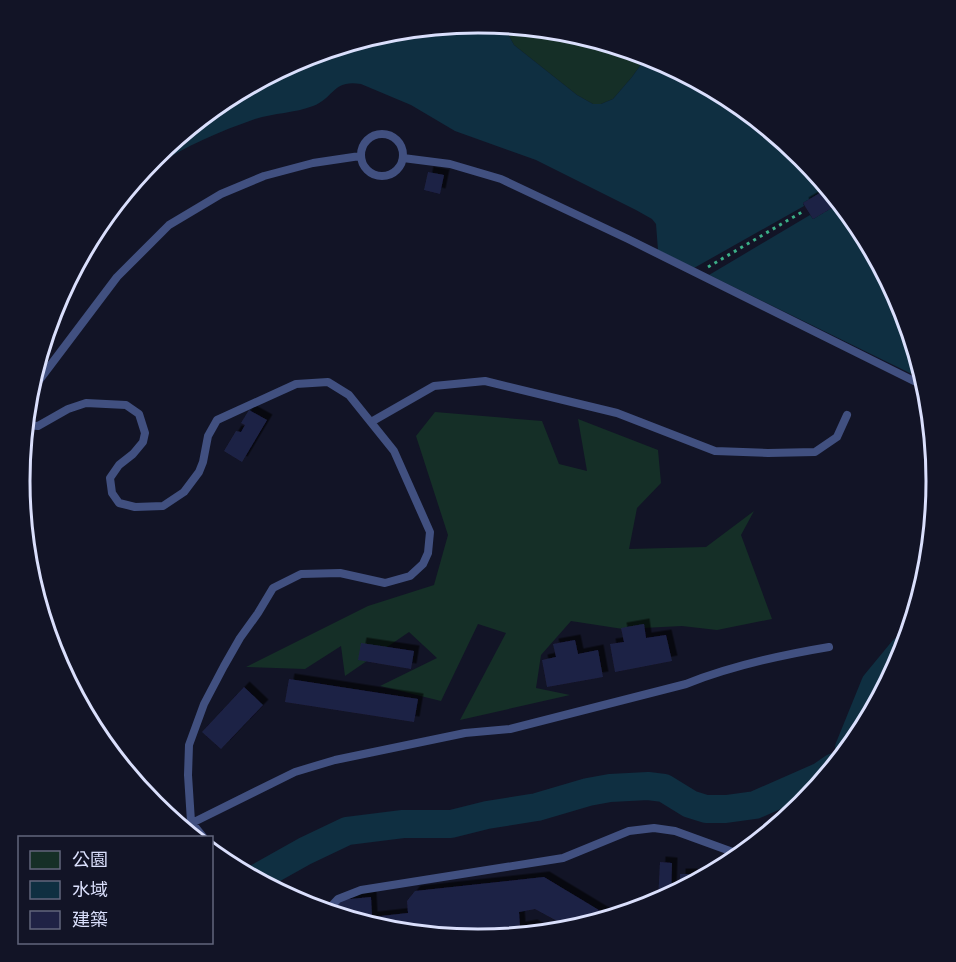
<svg xmlns="http://www.w3.org/2000/svg" width="956" height="962" font-family="Arial,'Noto Sans TC',sans-serif">
<style>
.green{fill:#152f27}
.water{fill:#0f2f41}
.pier{fill:#121426}
.lines{fill:none;stroke-linecap:round;stroke-linejoin:round}
.river{stroke:#0f2f41;stroke-width:28}
.building{fill:#1f2245;filter:url(#shadow)}
.path{stroke:#3bae87;stroke-width:3;stroke-dasharray:3 4.5;stroke-linecap:butt}
.service{stroke:#415080;stroke-width:8}
.rim{fill:none;stroke:#dadffc;stroke-width:3}
</style>
<defs>
<filter id="shadow"><feDropShadow dx="5.5" dy="-5.5" stdDeviation="0" flood-color="#0009"/></filter>
</defs>
<rect width="100%" height="100%" fill="#121426"/>
<!-- green -->
<path class="green" d="M 503,25 L 568,31 L 647,56 L 632,77 L 613,99 L 601,104 L 593,104 L 577,95 L 514,45 Z
M 435,412 L 542,421 L 559,464 L 587,471 L 578,419 L 658,450 L 661,483 L 637,508 L 629,549 L 706,547 L 754,511 L 741,535 L 772,619 L 717,630 L 682,626 L 623,629 L 571,621 L 541,655 L 536,688 L 570,695 L 460,720 L 506,633 L 478,624 L 441,701 L 380,686 L 437,658 L 409,632 L 345,676 L 341,646 L 305,669 L 246,667 L 368,606 L 434,585 L 448,535 L 416,436 Z"/>
<!-- water -->
<path class="water" d="M 478,23 L 503,25 L 514,45 L 577,95 L 593,104 L 601,104 L 613,99 L 632,77 L 647,56 L 733,100 L 802,157 L 859,227 L 902,306 L 924,380 L 658,250 L 656,224 L 652,219 L 636,210 L 536,160 L 455,131 L 411,105 L 361,84 C 333,79 334,98 313,106 C 295,113 274,113 255,119 C 221,131 184,146 155,167 C 133,183 115,206 97,226 L 154,157 L 224,100 L 303,57 L 389,31 Z"/>
<!-- pier -->
<path class="pier" d="M 828,188 L 840,203 L 813,219 L 810,215 L 709,275 L 694,268 L 804,206 L 803,203 Z"/>
<g class="lines">
<!-- river -->
<path class="river" d="M 849,748 L 875,684 L 903,650
M 255,879 L 305,851 L 347,831 L 403,824 L 451,824 L 487,815 L 537,807 L 588,792 L 610,788 L 648,786 L 664,788 L 690,804 L 706,809 L 726,809 L 755,805 L 821,776 L 834,767"/>
</g>
<!-- building -->
<path class="building" d="M 428,172 L 444,175 L 440,194 L 424,190 Z
M 828,188 L 840,203 L 813,219 L 803,203 Z
M 249,410 L 267,420 L 242,462 L 224,451 L 236,431 L 241,432 L 245,425 L 241,423 Z
M 644,624 L 646,638 L 666,635 L 672,661 L 615,672 L 610,644 L 624,642 L 621,628 Z
M 575,640 L 578,654 L 598,650 L 603,677 L 547,687 L 542,660 L 556,657 L 553,644 Z
M 361,643 L 414,651 L 411,669 L 358,660 Z
M 289,679 L 418,699 L 414,722 L 285,702 Z
M 244,687 L 263,705 L 221,749 L 202,732 Z
M 660,862 L 672,863 L 671,895 L 661,901 L 658,901 Z
M 680,874 L 692,874 L 692,884 L 680,890 Z
M 544,877 L 607,915 L 604,919 L 572,929 L 535,909 L 519,912 L 520,927 L 532,925 L 545,933 L 478,939 L 388,931 L 332,913 L 340,900 L 371,897 L 372,917 L 408,913 L 407,901 L 415,891 Z"/>
<g class="lines">
<!-- path -->
<path class="path" d="M 708,267 L 802,212"/>
<!-- service -->
<path class="service" d="M361 155a21 21 0 1 1 42 0a21 21 0 1 1-42 0Z
M 403,158 L 450,164 L 501,179 L 628,239 L 926,387
M 28,395 L 117,277 L 169,225 L 221,194 L 264,176 L 313,163 L 360,156
M 371,422 L 434,386 L 485,381 L 617,413 L 715,451 L 768,453 L 815,452 L 837,437 L 847,415
M 25,425 L 38,426 L 68,409 L 86,403 L 126,405 L 139,414 L 145,433 L 143,442 L 133,454 L 119,465 L 110,478 L 112,493 L 119,503 L 135,507 L 163,506 L 184,492 L 199,472 L 203,462 L 208,436 L 217,420 L 296,384 L 328,382 L 349,395 L 394,451 L 430,532 L 428,553 L 423,564 L 410,576 L 385,583 L 340,573 L 301,574 L 273,588 L 258,613 L 240,638 L 224,666 L 204,704 L 189,745 L 188,775 L 192,837
M 204,838 L 192,823 L 295,772 L 335,760 L 465,733 L 510,729 L 686,684 C 731,666 781,655 829,647
M 212,848 L 219,859
M 326,912 L 338,899 L 361,890 L 563,858 L 629,831 L 654,828 L 675,831 L 741,855"/>
</g>
<!-- crop -->
<path d="M0 0H956V962H0ZM30 481a448 448 0 1 1 896 0a448 448 0 1 1-896 0Z" fill="#121426" fill-rule="evenodd"/>
<path class="rim" d="M30 481a448 448 0 1 1 896 0a448 448 0 1 1-896 0Z"/>
<!-- legend -->
<rect x="18" y="836" width="195" height="108" fill="#121426" stroke="#62657c" stroke-width="1.5"/>
<rect x="30" y="851" width="30" height="18" fill="#152f27" stroke="#62657c" stroke-width="1.5"/>
<text x="72" y="866" font-size="18" fill="#dadffc">公園</text>
<rect x="30" y="881" width="30" height="18" fill="#0f2f41" stroke="#62657c" stroke-width="1.5"/>
<text x="72" y="896" font-size="18" fill="#dadffc">水域</text>
<rect x="30" y="911" width="30" height="18" fill="#1f2245" stroke="#62657c" stroke-width="1.5"/>
<text x="72" y="926" font-size="18" fill="#dadffc">建築</text>
</svg>
